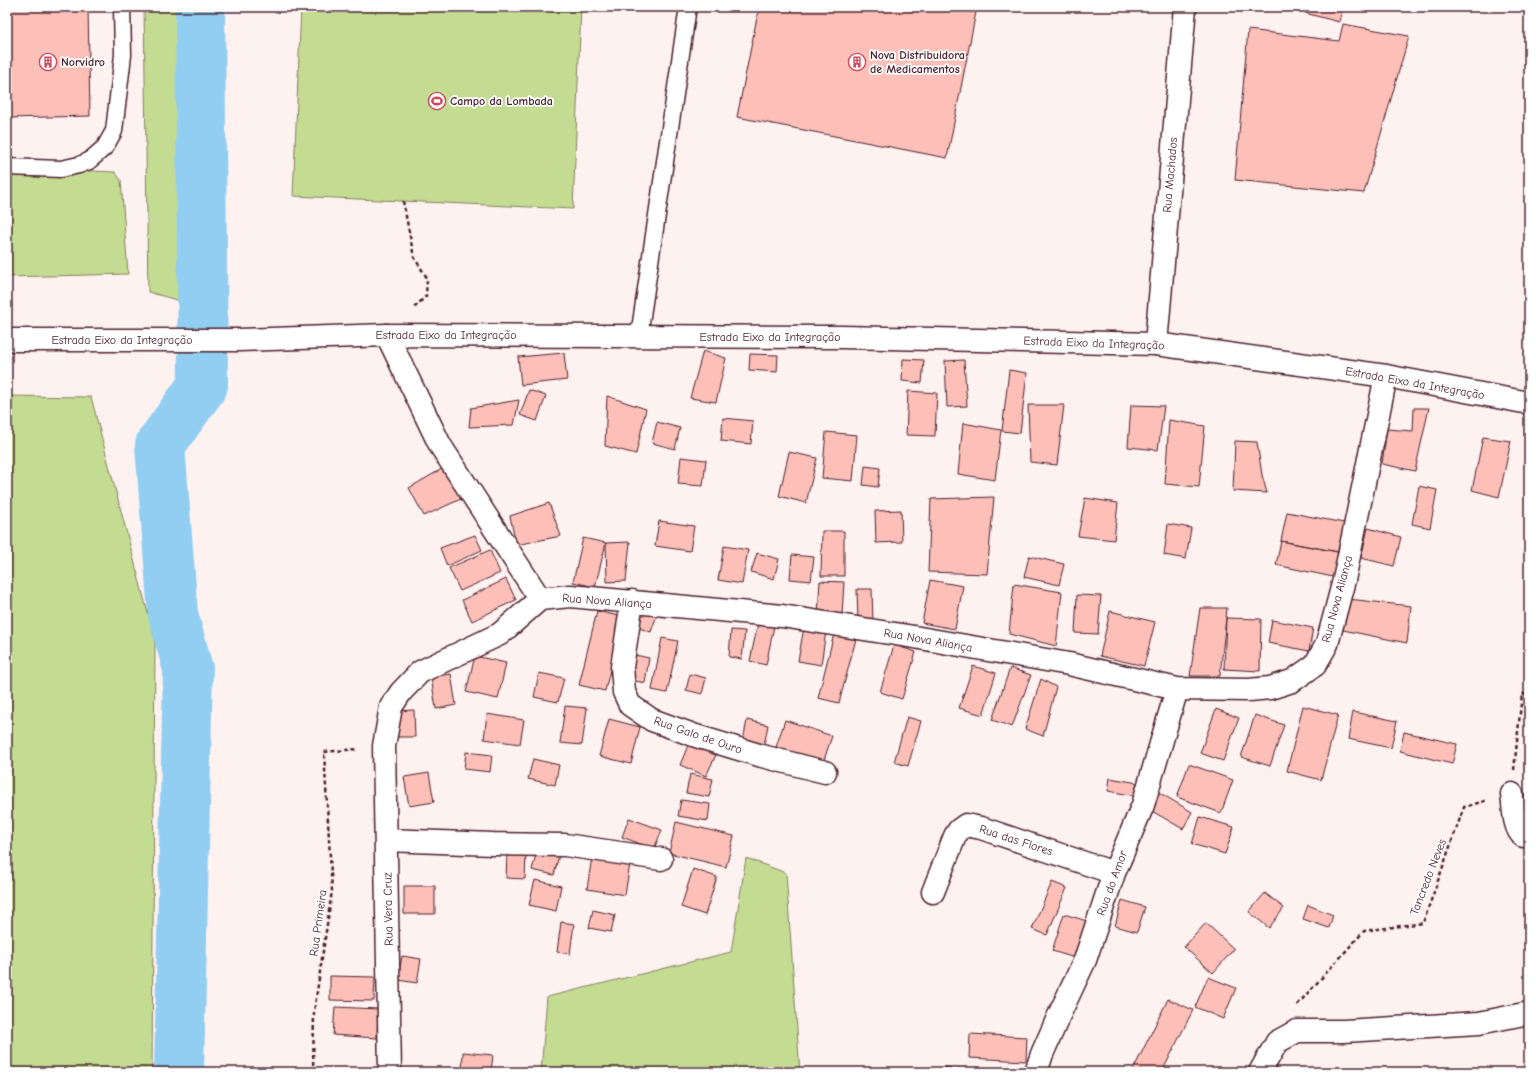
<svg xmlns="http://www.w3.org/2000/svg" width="1536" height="1079" font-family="'Comic Neue',sans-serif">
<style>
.green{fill:#c3dc92;stroke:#867e5e}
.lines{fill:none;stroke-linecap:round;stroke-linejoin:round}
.river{stroke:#91cef1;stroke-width:50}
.building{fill:#fcc0b8;stroke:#4a1f2b}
.lane-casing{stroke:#4a1f2b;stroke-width:19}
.street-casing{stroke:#4a1f2b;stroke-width:25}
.secondary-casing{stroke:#4a1f2b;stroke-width:25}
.path{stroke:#4a1f2b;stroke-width:2.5;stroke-dasharray:4 3;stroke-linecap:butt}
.lane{stroke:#fff;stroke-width:16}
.street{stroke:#fff;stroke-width:22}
.secondary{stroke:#fff;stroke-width:22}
.labels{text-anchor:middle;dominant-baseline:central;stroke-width:3.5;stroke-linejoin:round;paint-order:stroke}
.poi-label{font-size:12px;font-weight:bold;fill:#4a1f2b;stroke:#fff;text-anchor:start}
.street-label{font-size:12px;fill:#4a1f2b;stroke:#fff}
</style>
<rect width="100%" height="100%" fill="#fef2f1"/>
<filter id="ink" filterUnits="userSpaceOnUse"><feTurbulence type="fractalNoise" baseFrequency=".025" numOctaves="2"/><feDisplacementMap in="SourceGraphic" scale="8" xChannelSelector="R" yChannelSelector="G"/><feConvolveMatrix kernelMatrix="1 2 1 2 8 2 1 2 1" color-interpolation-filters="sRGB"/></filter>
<g filter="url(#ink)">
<!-- green -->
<path class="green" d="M 144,7 L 200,7 L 202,307 L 148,292 Z
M 301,7 L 581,7 L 573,209 L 293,196 Z
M 7,167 L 115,172 L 121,180 L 128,274 L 7,277 Z
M 7,396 L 91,397 L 155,640 L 152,1072 L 7,1072 Z
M 746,858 L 786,873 L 800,1072 L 541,1072 L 547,997 L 731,952 Z"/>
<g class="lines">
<!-- river -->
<path class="river" d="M 179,1072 L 188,669 L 173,614 L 160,445 L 203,385 L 200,7"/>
</g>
<!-- building -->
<path class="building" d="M 7,7 L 88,7 L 90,116 L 7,118 Z
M 759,7 L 977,7 L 947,158 L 737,117 Z
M 1306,7 L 1343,7 L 1339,22 L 1305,13 Z
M 1343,24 L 1409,36 L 1364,193 L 1235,180 L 1248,30 L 1339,41 Z
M 703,351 L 726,358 L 716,402 L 690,398 Z
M 564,353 L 567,380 L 521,385 L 518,357 Z
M 750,354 L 778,355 L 777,372 L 749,370 Z
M 903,359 L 924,360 L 922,383 L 902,381 Z
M 964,360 L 967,406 L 947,407 L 945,361 Z
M 1009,370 L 1027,373 L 1020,433 L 1002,431 Z
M 529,390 L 546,396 L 537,421 L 520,415 Z
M 908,391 L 937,393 L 935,436 L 906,435 Z
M 607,396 L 646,409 L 636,454 L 605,446 Z
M 519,400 L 514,425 L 469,427 L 471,408 Z
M 1028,405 L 1064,405 L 1057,465 L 1030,462 Z
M 1131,405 L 1164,406 L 1158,450 L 1128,447 Z
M 1414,408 L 1429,408 L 1415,471 L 1382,464 L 1387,429 L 1413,431 Z
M 723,418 L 753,421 L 751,444 L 721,441 Z
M 1169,420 L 1205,426 L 1199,487 L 1165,484 Z
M 657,422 L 680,428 L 675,449 L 652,443 Z
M 963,423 L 1001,430 L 995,480 L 958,474 Z
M 826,432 L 857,435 L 853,481 L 822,478 Z
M 1483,437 L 1511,441 L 1499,497 L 1472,490 Z
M 1235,441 L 1257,442 L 1262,475 L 1267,493 L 1233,491 Z
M 789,452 L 817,458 L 806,503 L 779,496 Z
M 681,457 L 706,460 L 703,486 L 678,484 Z
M 865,466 L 880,468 L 878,487 L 863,485 Z
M 445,467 L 461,499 L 424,516 L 409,488 Z
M 1419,486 L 1437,490 L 1430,528 L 1412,524 Z
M 994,497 L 987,574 L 928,572 L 931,499 Z
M 1085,498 L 1118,503 L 1114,540 L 1078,536 Z
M 549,503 L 561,536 L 516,545 L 510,516 Z
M 901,510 L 902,542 L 876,543 L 875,511 Z
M 1287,512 L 1344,523 L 1338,552 L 1281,541 Z
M 659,521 L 694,526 L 690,551 L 655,546 Z
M 1168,524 L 1191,528 L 1186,559 L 1164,555 Z
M 1368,528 L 1401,537 L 1394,566 L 1361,558 Z
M 822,531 L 844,531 L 844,576 L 821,576 Z
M 475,535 L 482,550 L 447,566 L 440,548 Z
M 583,538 L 606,543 L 595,587 L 573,582 Z
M 1281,541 L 1338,552 L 1333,577 L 1276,565 Z
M 630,542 L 626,581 L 607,582 L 606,543 Z
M 724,546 L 748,550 L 742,584 L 718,580 Z
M 490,550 L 500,573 L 460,591 L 449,568 Z
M 757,553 L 779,559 L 774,579 L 751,572 Z
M 792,555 L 814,557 L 811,581 L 790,579 Z
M 1029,556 L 1064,564 L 1059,585 L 1024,577 Z
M 506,579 L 516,600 L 472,621 L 462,600 Z
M 930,580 L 963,586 L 955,629 L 922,623 Z
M 820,581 L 844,582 L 842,615 L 818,614 Z
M 1014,584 L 1062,592 L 1056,646 L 1009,634 Z
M 857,589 L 872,589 L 873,621 L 858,621 Z
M 1077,595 L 1101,596 L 1098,634 L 1075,633 Z
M 1348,599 L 1411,606 L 1407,643 L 1343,630 Z
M 640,608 L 657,615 L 651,632 L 633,626 Z
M 1200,608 L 1227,608 L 1220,676 L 1190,676 Z
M 597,611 L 623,617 L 605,691 L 579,685 Z
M 1110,611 L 1155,622 L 1144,666 L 1100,656 Z
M 1226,618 L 1261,619 L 1260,671 L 1224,669 Z
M 1272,620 L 1313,628 L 1309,651 L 1268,643 Z
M 758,623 L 774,626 L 766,665 L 750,661 Z
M 804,627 L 826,631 L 821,665 L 798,661 Z
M 731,630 L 745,631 L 742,659 L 729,657 Z
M 834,634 L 856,639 L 839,703 L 818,698 Z
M 662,638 L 678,641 L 667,693 L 652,690 Z
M 894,645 L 916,652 L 902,699 L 880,692 Z
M 635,655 L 649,658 L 645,683 L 631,680 Z
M 475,656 L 506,663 L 498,699 L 466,692 Z
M 973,666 L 996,673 L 983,715 L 959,708 Z
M 1010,668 L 1031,675 L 1012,727 L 992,720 Z
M 539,673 L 564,678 L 558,702 L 534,697 Z
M 451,674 L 456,705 L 436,709 L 431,677 Z
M 690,674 L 706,678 L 702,694 L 686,690 Z
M 1041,679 L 1056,687 L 1043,736 L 1025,729 Z
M 565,706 L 587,708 L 582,745 L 560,743 Z
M 1303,706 L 1338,715 L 1321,780 L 1287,771 Z
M 1216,709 L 1239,718 L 1223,761 L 1200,753 Z
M 414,710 L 415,737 L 395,737 L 394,711 Z
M 1353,712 L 1397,721 L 1391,748 L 1348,739 Z
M 487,714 L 524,720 L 520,744 L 484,739 Z
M 1255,715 L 1284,725 L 1270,766 L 1241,757 Z
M 907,717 L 921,721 L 908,766 L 894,762 Z
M 609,719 L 640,727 L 631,764 L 599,756 Z
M 747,720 L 768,725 L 764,745 L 743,741 Z
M 785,720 L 832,736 L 823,763 L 776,747 Z
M 1404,732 L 1457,744 L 1452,764 L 1400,751 Z
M 689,743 L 716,755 L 706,776 L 680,765 Z
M 466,752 L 492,755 L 490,772 L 464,769 Z
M 533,759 L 559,765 L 555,785 L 528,779 Z
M 1189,764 L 1233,780 L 1221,813 L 1177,797 Z
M 429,773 L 434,802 L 409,806 L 404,777 Z
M 690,774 L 713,779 L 709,797 L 686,793 Z
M 1110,778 L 1138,783 L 1136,796 L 1108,791 Z
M 1155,790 L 1192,812 L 1183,829 L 1145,807 Z
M 681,800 L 710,804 L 708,821 L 678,816 Z
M 1200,817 L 1234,827 L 1225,854 L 1192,844 Z
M 629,818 L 662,830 L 654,849 L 622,837 Z
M 676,822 L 734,836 L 726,867 L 669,853 Z
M 537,850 L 559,855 L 554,875 L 532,870 Z
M 507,854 L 526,854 L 525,879 L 506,878 Z
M 592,857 L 630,864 L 625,895 L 587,889 Z
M 693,869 L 717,877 L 705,915 L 681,907 Z
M 535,880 L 561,886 L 556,911 L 529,905 Z
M 1052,882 L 1067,888 L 1047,935 L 1032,929 Z
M 404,886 L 435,886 L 435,914 L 404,914 Z
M 1265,893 L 1284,908 L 1269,928 L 1249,912 Z
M 1122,900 L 1145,907 L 1137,932 L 1115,926 Z
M 1308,905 L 1333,915 L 1329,928 L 1303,919 Z
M 593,910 L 615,915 L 611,932 L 589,928 Z
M 1064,914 L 1087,921 L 1075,958 L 1052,951 Z
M 561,922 L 574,924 L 570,954 L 557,952 Z
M 1206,923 L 1234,949 L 1213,973 L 1184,947 Z
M 402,956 L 421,959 L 417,983 L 398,980 Z
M 330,976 L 375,977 L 374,1001 L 330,1000 Z
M 1208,977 L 1236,988 L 1223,1019 L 1195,1007 Z
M 1168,999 L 1193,1010 L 1162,1072 L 1132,1072 Z
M 335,1007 L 378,1009 L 377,1038 L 333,1035 Z
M 970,1034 L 1027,1037 L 1026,1061 L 969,1058 Z
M 463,1052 L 493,1055 L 491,1072 L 462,1072 Z
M 945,1067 L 963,1069 L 963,1072 L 945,1072 Z"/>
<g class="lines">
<defs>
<path id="lane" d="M 7,167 L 61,169 L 79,165 L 89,161 L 105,147 L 114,131 L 123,55 L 122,7
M 639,336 L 688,7"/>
<path id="street" d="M 387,335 L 440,445 L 540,599
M 1156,344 L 1185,7
M 540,599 L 570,596 L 782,616 L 914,637 L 1069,664 L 1177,689 L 1249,690 L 1270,688 L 1292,681 L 1315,665 L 1327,644 L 1344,580 L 1386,376
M 632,601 L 622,667 L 624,692 L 630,705 L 652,720 L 696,736 L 762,756 L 825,772
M 1512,794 C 1514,807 1513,827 1523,836 L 1529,836
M 386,840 L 493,844 L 565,845 L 661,859
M 933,892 L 955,836 L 959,830 L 966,825 L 981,828 L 1114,873
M 390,1072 L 384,746 L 391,707 L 401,692 L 420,672 L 500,634 L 540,599
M 1036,1072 L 1042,1054 L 1060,1013 L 1085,960 L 1114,873 L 1143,805 L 1177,689
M 1260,1072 L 1277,1042 L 1297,1031 L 1344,1031 L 1479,1023 L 1529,1013"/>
<path id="secondary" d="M 7,340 L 239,340 L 387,335 L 842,337 L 1156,344 L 1386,376 L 1529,403"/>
</defs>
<!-- lane casing -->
<use href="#lane" class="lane-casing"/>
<!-- street casing -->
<use href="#street" class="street-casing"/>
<!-- secondary casing -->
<use href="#secondary" class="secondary-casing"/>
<!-- path -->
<path class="path" d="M 403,201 L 414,257 L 427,278 L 426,296 L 413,309
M 1514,770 L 1522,694 L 1529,694
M 1297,1005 L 1364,931 L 1423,923 L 1464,807 L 1488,800
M 313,1072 L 314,1012 L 332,891 L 324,752 L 358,749"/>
<!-- lane -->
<use href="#lane" class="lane"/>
<!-- street -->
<use href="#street" class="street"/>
<!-- secondary -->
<use href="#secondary" class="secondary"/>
</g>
</g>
<!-- icons -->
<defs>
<symbol id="building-ring" viewBox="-11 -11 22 22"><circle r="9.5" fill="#fff" stroke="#d1495b" stroke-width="1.5"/><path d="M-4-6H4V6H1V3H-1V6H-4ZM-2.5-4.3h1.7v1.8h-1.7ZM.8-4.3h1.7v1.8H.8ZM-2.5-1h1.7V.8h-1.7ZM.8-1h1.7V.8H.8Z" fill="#d1495b"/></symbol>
<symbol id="stadium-ring" viewBox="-11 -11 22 22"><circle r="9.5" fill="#fff" stroke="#d1495b" stroke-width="1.5"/><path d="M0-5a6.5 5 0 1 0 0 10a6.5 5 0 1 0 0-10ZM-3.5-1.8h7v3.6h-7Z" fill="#d1495b"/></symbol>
</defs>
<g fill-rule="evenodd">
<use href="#building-ring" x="38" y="52" width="20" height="20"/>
<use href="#building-ring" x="847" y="52" width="20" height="20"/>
<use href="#stadium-ring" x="427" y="91" width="20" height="20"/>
</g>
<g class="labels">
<!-- poi labels -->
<g class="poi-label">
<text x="870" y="55">Nova Distribuidora<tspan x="870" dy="14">de Medicamentos</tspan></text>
<text x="61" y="62">Norvidro</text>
<text x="450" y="101">Campo da Lombada</text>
</g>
<!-- street labels -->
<g class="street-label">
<text transform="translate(1170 175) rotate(-85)">Rua Machados</text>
<text x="446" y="335">Estrada Eixo da Integração</text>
<text x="770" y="337">Estrada Eixo da Integração</text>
<text x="122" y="340">Estrada Eixo da Integração</text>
<text transform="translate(1094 343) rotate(2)">Estrada Eixo da Integração</text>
<text transform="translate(1415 383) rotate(10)">Estrada Eixo da Integração</text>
<text transform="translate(1337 599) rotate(-75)">Rua Nova Aliança</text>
<text transform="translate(607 601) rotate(4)">Rua Nova Aliança</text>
<text transform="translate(928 640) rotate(10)">Rua Nova Aliança</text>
<text transform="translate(698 735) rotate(19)">Rua Galo de Ouro</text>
<text transform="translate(1016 840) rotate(18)">Rua das Flores</text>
<text transform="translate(1428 877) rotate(-69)">Tancredo Neves</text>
<text transform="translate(1112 883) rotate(-70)">Rua do Amor</text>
<text transform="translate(388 909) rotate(-91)">Rua Vera Cruz</text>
<text transform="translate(318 923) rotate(-82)">Rua Primeira</text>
</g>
</g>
<!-- margin -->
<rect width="1536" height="1079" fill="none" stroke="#fff" stroke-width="24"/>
<rect x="12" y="12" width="1512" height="1055" fill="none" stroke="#4a1f2b" stroke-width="1.5" filter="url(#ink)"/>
</svg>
